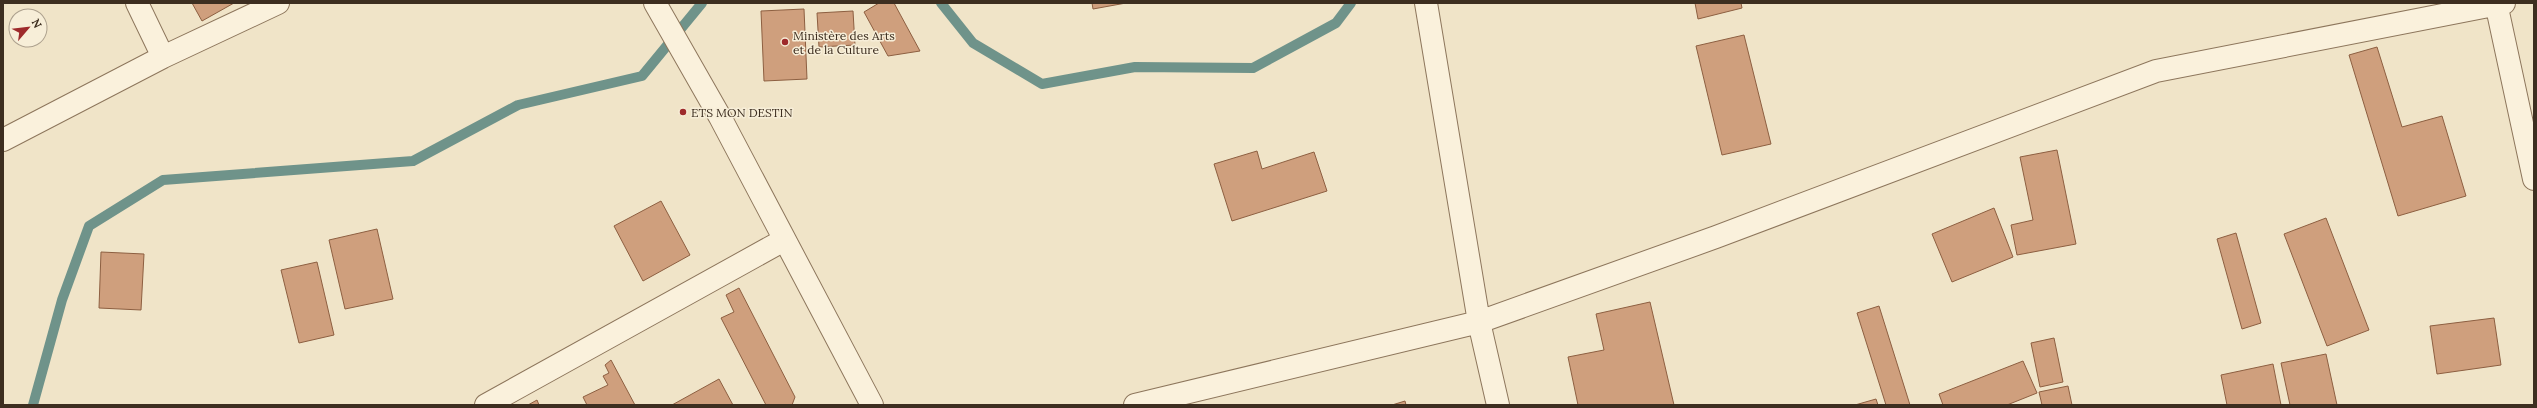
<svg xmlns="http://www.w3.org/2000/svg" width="2537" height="408" font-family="Lora,serif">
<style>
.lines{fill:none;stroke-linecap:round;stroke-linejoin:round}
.stream{stroke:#6f938a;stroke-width:10}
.building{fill:#cf9f7d;stroke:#8d5f41}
.minor-casing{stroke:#8d765c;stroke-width:24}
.minor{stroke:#faf1dc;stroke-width:22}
.poi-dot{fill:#9e2a2b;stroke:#f7eed8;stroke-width:1.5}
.labels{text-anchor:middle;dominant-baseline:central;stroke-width:3;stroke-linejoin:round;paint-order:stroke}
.poi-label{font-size:12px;fill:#3d2e20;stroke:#f7eed8;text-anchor:start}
</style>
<rect width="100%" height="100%" fill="#f0e4c8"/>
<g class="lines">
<!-- stream -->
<path class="stream" d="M 941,3 L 973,43 L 1042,84 L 1135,67 L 1253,68 L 1336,23 L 1351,3
M 33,405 L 62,300 L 89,226 L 163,180 L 413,161 L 518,105 L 642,76 L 702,3"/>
</g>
<!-- building -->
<path class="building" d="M 192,3 L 234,3 L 202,21 Z
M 879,3 L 894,3 L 920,51 L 888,56 L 864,12 Z
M 1092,3 L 1126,3 L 1093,9 Z
M 1695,3 L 1741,3 L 1742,8 L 1698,19 Z
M 804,9 L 807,79 L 764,81 L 761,11 Z
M 853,11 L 855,45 L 819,47 L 817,13 Z
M 1744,35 L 1771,144 L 1722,155 L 1696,46 Z
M 2377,47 L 2402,127 L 2442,116 L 2466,196 L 2398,216 L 2349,55 Z
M 2057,150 L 2076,244 L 2017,255 L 2011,225 L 2033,220 L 2020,157 Z
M 1257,151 L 1262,169 L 1314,152 L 1327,191 L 1232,221 L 1214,164 Z
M 661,201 L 690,255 L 643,281 L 614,226 Z
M 1994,208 L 2013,257 L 1952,282 L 1932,234 Z
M 2326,218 L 2369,330 L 2327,346 L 2284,234 Z
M 377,229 L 393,299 L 345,309 L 329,240 Z
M 2236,233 L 2261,323 L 2242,329 L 2217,239 Z
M 101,252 L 144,254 L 141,310 L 99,308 Z
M 317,262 L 334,335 L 299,343 L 281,270 Z
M 739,288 L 795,397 L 792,405 L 766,405 L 721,318 L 734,312 L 726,295 Z
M 1650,302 L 1674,405 L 1578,405 L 1568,357 L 1604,350 L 1596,314 Z
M 1879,306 L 1910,405 L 1886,405 L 1857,313 Z
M 2494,318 L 2501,365 L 2437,374 L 2430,326 Z
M 2054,338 L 2063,382 L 2040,387 L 2031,343 Z
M 2326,354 L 2337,405 L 2290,405 L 2281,363 Z
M 611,360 L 635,405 L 587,405 L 583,397 L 608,385 L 603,376 L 609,373 L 605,365 Z
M 2023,361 L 2037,393 L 2007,405 L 1943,405 L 1939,394 Z
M 2273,364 L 2281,405 L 2227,405 L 2221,375 Z
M 719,379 L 733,405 L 672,405 Z
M 2068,386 L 2072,405 L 2042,405 L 2039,392 Z
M 1876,399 L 1878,405 L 1855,405 Z
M 537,400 L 539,405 L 528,405 Z
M 1405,401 L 1406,405 L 1392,405 Z"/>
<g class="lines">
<defs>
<path id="minor" d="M 137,3 L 163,57
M 655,3 L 720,117 L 872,405
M 1426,3 L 1479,322 L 1498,405
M 2496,3 L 2534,179
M 3,140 L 163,57 L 278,3
M 486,405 L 784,240
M 1135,405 L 1479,322 L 1716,237 L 2156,71 L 2504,3"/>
</defs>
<!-- minor casing -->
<use href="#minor" class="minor-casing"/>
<!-- minor -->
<use href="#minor" class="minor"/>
</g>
<!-- markers -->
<g class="poi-dot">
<circle cx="785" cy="42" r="4"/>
<circle cx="683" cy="112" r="4"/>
</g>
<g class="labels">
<!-- poi labels -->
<g class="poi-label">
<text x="793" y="35">Ministère des Arts<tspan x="793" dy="14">et de la Culture</tspan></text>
<text x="691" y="112">ETS MON DESTIN</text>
</g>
</g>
<!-- border -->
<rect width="2537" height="408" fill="none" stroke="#3d2e20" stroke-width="8"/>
<!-- north arrow -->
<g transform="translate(28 28) rotate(62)"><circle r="19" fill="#f7eed8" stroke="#ada18e"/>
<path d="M0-3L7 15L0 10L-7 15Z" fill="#9e2a2b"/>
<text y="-6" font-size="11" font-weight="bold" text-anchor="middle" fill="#3d2e20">N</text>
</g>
</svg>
